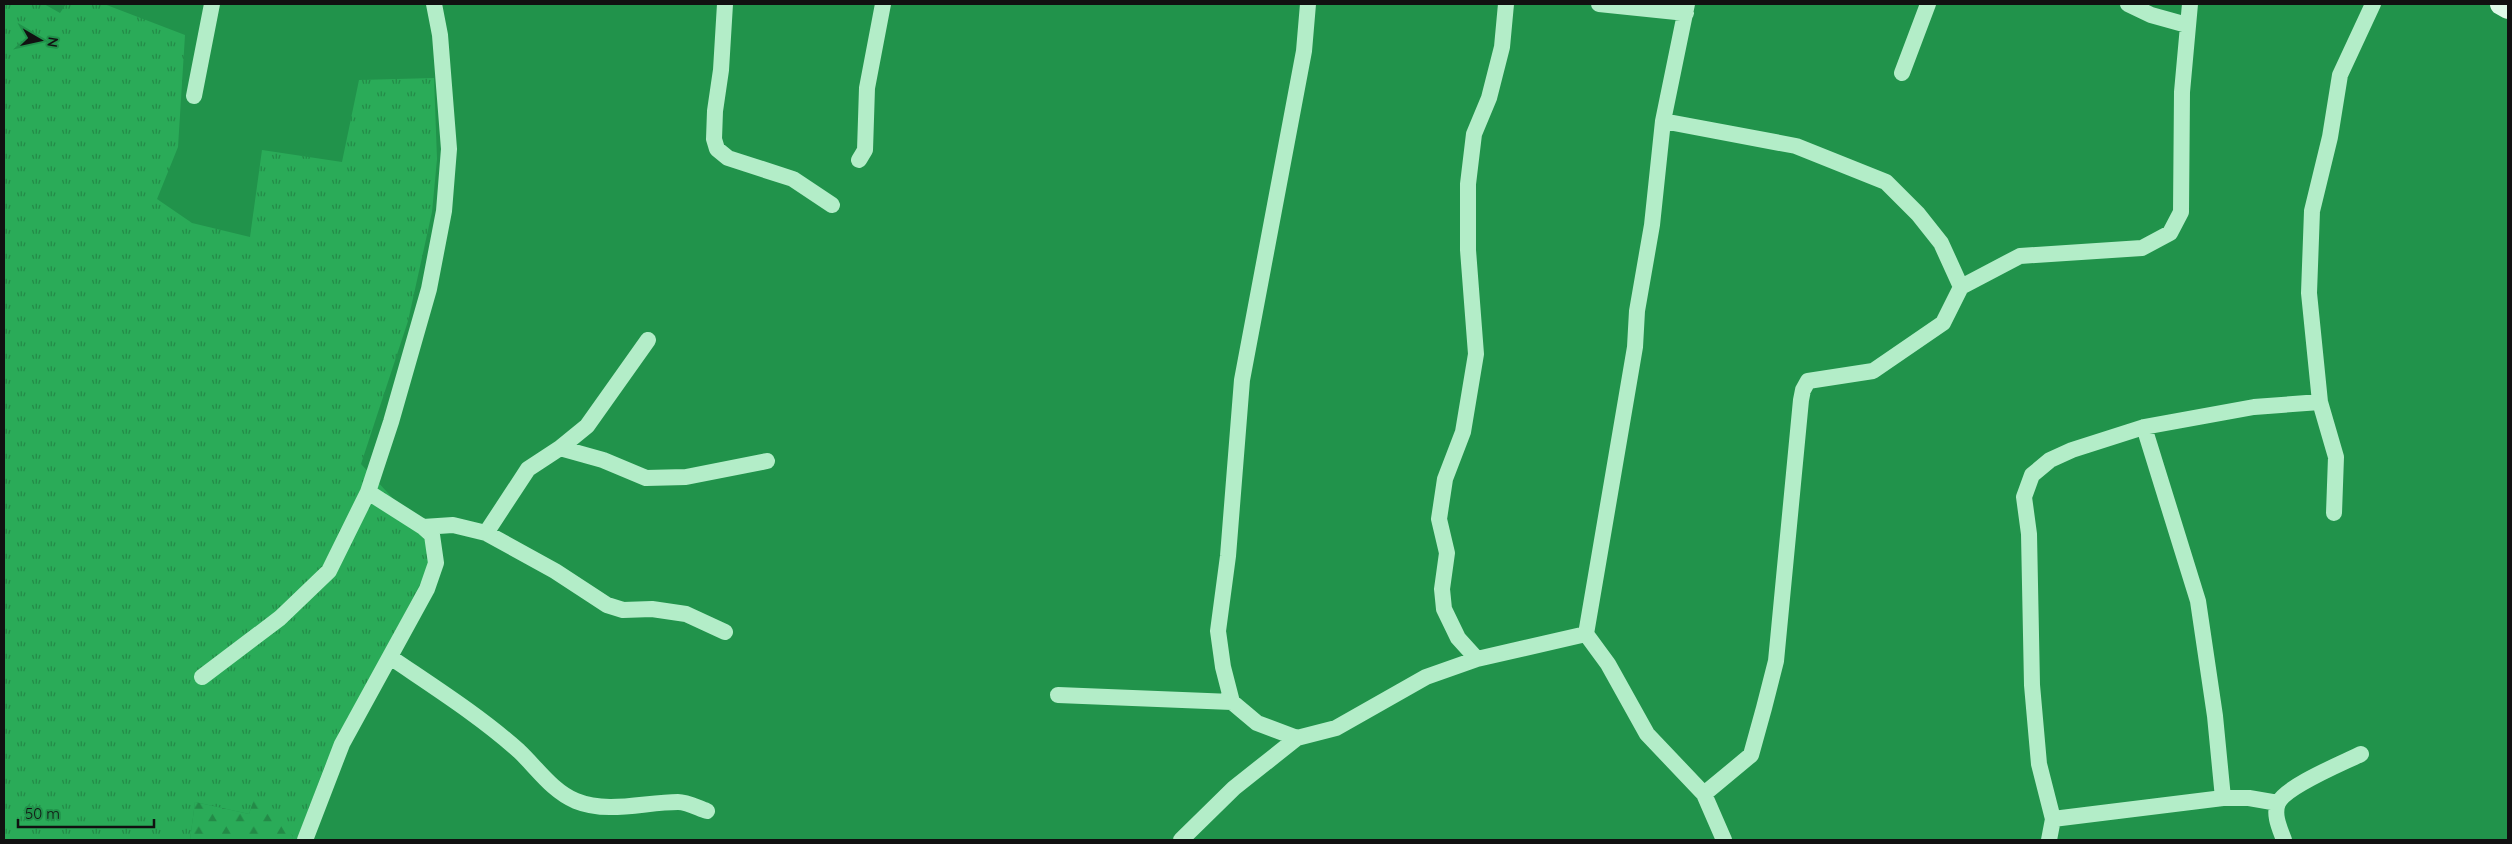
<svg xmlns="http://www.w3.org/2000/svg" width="2512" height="844" font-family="Quicksand,sans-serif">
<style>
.grass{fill:url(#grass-tufts)}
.forest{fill:url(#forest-firs)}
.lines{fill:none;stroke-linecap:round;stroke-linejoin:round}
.street{stroke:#b3edc8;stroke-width:16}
.secondary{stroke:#dffae9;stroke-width:22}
</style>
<defs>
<pattern id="grass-tufts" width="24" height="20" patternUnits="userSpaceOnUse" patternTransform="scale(1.25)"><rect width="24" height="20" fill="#2aab58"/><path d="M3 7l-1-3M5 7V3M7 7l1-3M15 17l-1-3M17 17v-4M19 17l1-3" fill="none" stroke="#238a47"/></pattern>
<pattern id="forest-firs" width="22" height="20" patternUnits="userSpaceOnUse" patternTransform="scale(1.25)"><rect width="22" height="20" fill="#2aab58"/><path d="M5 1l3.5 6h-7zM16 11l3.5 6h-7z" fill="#238a47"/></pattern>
</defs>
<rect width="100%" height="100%" fill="#21934b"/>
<!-- grass -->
<path class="grass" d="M 4,4 L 44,4 L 60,13 L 66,4 L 104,4 L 185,35 L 178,147 L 157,199 L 192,223 L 250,237 L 262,150 L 342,162 L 359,80 L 434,78 L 437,159 L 432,212 L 408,321 L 361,464 L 439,548 L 325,765 L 297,840 L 292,840 L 293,836 L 254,800 L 249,814 L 195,802 L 190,840 L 4,840 Z"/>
<!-- forest -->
<path class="forest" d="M 254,799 L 273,808 L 293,837 L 292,840 L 190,840 L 195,802 L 249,814 Z"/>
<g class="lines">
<!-- street -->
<path class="street" d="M 725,4 L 721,70 L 715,111 L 714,139 L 717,149 L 728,158 L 793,179 L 832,205
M 1599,4 L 1686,13
M 2128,4 L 2151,15 L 2187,25
M 1902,73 L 1928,4
M 194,96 L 212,4
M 1663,121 L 1796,146 L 1886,182 L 1918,214 L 1941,243 L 1961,287
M 859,160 L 865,150 L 867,88 L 883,4
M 2144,427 L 2198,601 L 2215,716 L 2223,798
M 560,448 L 603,460 L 646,478 L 686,477 L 767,461
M 2334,513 L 2336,457 L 2320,402 L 2309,293 L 2312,211 L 2330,137 L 2340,75 L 2373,4
M 423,527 L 453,525 L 486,533 L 555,571 L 607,605 L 623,610 L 652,609 L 686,614 L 725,632
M 486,533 L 528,469 L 560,448 L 587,426 L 648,340
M 1586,634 L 1635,347 L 1637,311 L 1652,225 L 1663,121 L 1687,4
M 390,657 C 434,687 480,716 519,751 C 537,768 552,791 576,801 C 608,814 645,802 678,802 C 687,802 698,808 707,811
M 1477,659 L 1458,638 L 1444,609 L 1442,589 L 1447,553 L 1439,519 L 1445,479 L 1463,432 L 1476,354 L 1468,250 L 1468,184 L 1474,134 L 1489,98 L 1502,47 L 1506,4
M 202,677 L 280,618 L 329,571 L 368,492 L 391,422 L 429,289 L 444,211 L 449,149 L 440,35 L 434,4
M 1058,695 L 1232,702 L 1257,723 L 1297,738 L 1336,728 L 1426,677 L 1477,659 L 1586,634 L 1608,664 L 1647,734 L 1704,794 L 1724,840
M 1232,702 L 1223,667 L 1218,631 L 1228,556 L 1242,380 L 1304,51 L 1308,4
M 1704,794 L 1751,755 L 1764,708 L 1776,661 L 1801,400 L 1803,390 L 1808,381 L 1873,371 L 1943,323 L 1961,287 L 2020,256 L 2142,248 L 2170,233 L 2181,212 L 2182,92 L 2190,4
M 2053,819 L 2223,798 L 2249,798 L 2278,803
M 305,840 L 342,744 L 427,589 L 436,563 L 432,535 L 423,527 L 368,492
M 1181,840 L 1234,788 L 1297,738
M 2049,840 L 2053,819 L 2039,764 L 2032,685 L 2029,534 L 2024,497 L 2032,475 L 2050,460 L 2072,450 L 2144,427 L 2254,407 L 2320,402
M 2284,840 C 2280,829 2273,815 2278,803 C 2286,786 2343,763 2361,754"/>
<!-- secondary -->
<path class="secondary" d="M 2501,4 L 2508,8"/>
</g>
<!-- border -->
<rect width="2512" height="844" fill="none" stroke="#111111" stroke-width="10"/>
<!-- north arrow -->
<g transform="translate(40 40) rotate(99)" stroke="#21934b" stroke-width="4" paint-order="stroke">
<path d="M0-4L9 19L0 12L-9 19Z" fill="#111111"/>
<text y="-8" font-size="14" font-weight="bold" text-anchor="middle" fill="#111111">N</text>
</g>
<!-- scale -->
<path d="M18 819v8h136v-8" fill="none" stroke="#111111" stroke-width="2.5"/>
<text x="25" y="819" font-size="15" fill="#111111" stroke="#21934b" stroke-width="4" paint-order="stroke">50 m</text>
</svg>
